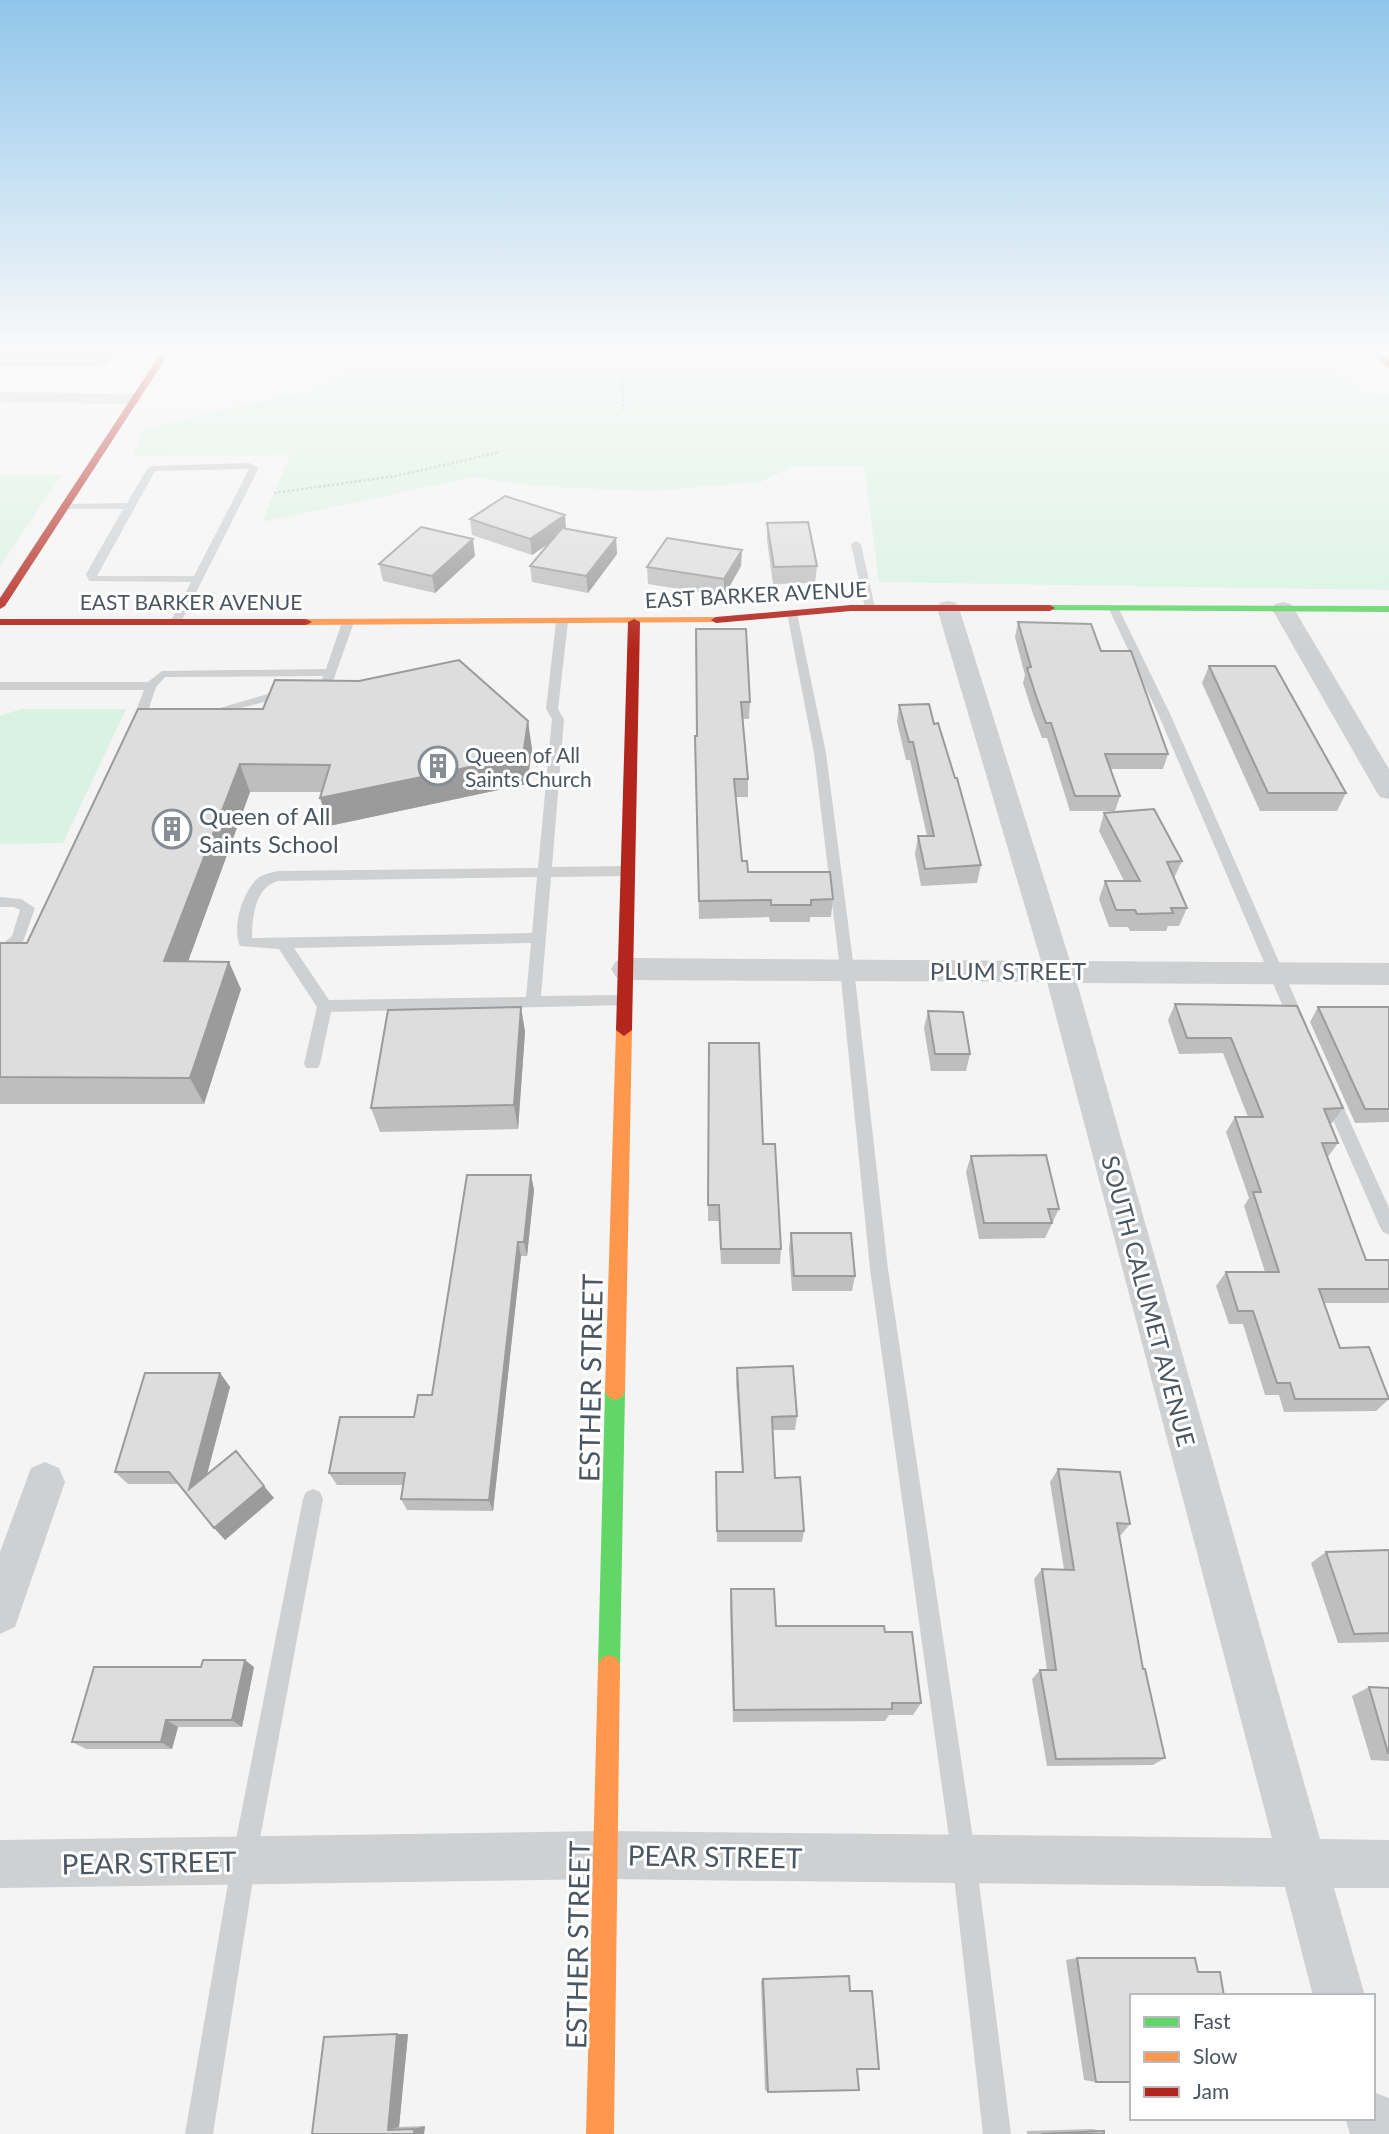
<svg xmlns="http://www.w3.org/2000/svg" width="1389" height="2134" font-family="Lato,sans-serif">
<style>
.green{fill:#d9f2e3}
.lines{fill:none;stroke-linecap:round;stroke-linejoin:round}
.path{stroke:#bcc7c4;stroke-width:2.5;stroke-dasharray:2.5 2;stroke-linecap:butt}
.lane{fill:#ced0d2;fill-rule:evenodd}
.street{fill:#ced0d2;fill-rule:evenodd}
.fast{fill:#63d668;fill-rule:evenodd}
.slow{fill:#ff974d;fill-rule:evenodd}
.jam{fill:#b3261e;fill-rule:evenodd}
.wall{fill:#bebebf}
.shaded-wall{fill:#9b9b9b}
.building{fill:#ddddde;stroke:#9b9b9b;stroke-width:2}
.labels{text-anchor:middle;dominant-baseline:central;stroke-width:6;stroke-linejoin:round;paint-order:stroke}
.far-street-label{font-size:21px;fill:#4a5661;stroke:#fff}
.far-poi-label{font-size:21px;fill:#4a5661;stroke:#fff;text-anchor:start}
.poi-label{font-size:24px;fill:#4a5661;stroke:#fff;text-anchor:start}
.street-label{font-size:24px;fill:#4a5661;stroke:#fff}
.near-street-label{font-size:28px;fill:#4a5661;stroke:#fff}
</style>
<rect width="100%" height="100%" fill="#f4f4f4"/>
<!-- green -->
<path class="green" d="M 404,350 L 1313,350 L 1363,393 L 1389,394 L 1389,590 L 879,582 L 864,466 L 792,467 L 761,482 L 651,491 L 532,486 L 474,477 L 262,522 L 290,455 L 133,456 L 144,429 L 311,389 L 379,352 Z
M 0,475 L 62,475 L 0,566 Z
M 21,709 L 126,709 L 63,843 L 0,844 L 0,716 Z"/>
<g class="lines">
<!-- path -->
<path class="path" d="M 620,350 L 624,413
M 274,493 L 396,476 L 500,452"/>
<!-- lane -->
<path class="lane" d="M 249,463 L 259,468 L 180,624 L 170,622 L 191,582 L 89,581 L 86,574 L 123,509 L 64,509 L 61,508 L 61,504 L 127,503 L 147,469 L 152,466 ZM 249,469 L 194,576 L 97,576 L 155,471 Z
M 856,541 L 861,544 L 875,608 L 870,611 L 865,608 L 851,544 Z
M 1110,607 L 1119,609 L 1171,716 L 1306,1023 L 1303,1027 L 1298,1029 L 1290,1023 L 1159,716 L 1109,609 Z
M 792,610 L 797,613 L 826,753 L 854,969 L 888,1269 L 976,1859 L 1011,2134 L 983,2134 L 952,1859 L 870,1269 L 840,969 L 814,753 L 787,613 Z
M 348,619 L 354,622 L 332,684 L 315,691 L 307,691 L 307,687 L 321,682 L 323,676 L 165,677 L 156,687 L 149,708 L 166,712 L 168,715 L 162,719 L 142,716 L 137,708 L 144,690 L 0,690 L 0,682 L 148,682 L 162,671 L 326,669 L 342,622 Z
M 562,619 L 568,622 L 558,709 L 564,719 L 552,867 L 628,866 L 635,871 L 628,876 L 551,877 L 541,996 L 625,995 L 630,997 L 633,1001 L 630,1005 L 331,1012 L 320,1064 L 318,1068 L 306,1068 L 304,1064 L 317,1007 L 279,949 L 240,946 C 232,927 242,894 256,880 C 262,874 270,873 278,871 L 538,868 L 552,719 L 546,709 L 556,622 ZM 537,877 L 532,933 L 252,938 C 252,918 255,887 278,881 ZM 531,943 L 526,997 L 329,1000 L 294,948 Z
M 289,688 L 295,692 L 293,694 L 205,718 L 199,714 Z
M 0,897 L 21,899 L 35,908 L 23,942 L 0,959 L 0,946 L 12,936 L 20,910 L 14,907 L 0,907 Z
M 1330,1089 L 1336,1091 L 1338,1095 L 1389,1208 L 1389,1235 L 1383,1232 L 1380,1227 L 1322,1095 L 1324,1091 Z
M 313,1489 L 320,1492 L 323,1499 L 256,1860 L 213,2134 L 185,2134 L 232,1860 L 303,1499 L 306,1492 Z"/>
<!-- street -->
<path class="street" d="M 0,392 L 134,394 L 143,399 L 134,404 L 0,402 Z
M 948,601 L 956,603 L 959,608 L 1070,961 L 1389,963 L 1389,985 L 1077,983 L 1320,1839 L 1389,1840 L 1389,1888 L 1334,1888 L 1365,1996 L 1313,1996 L 1285,1887 L 604,1879 L 0,1888 L 0,1840 L 604,1831 L 1272,1838 L 1047,982 L 626,980 L 616,977 L 611,969 L 616,961 L 626,958 L 1041,961 L 937,608 L 940,603 Z
M 1283,602 L 1291,604 L 1294,609 L 1389,769 L 1389,799 L 1380,797 L 1376,791 L 1272,609 L 1275,604 Z
M 45,1462 L 59,1468 L 65,1482 L 15,1627 L 0,1634 L 0,1552 L 31,1468 Z
M 1373,2092 L 1389,2098 L 1389,2134 L 1350,2134 L 1345,2118 L 1373,2118 Z"/>
<!-- fast -->
<path class="fast" d="M 1050,605 L 1389,606 L 1389,612 L 1046,610 L 1045,608 Z
M 615,1382 L 622,1385 L 625,1391 L 620,1666 L 617,1674 L 609,1677 L 601,1674 L 598,1666 L 605,1391 L 608,1385 Z"/>
<!-- slow -->
<path class="slow" d="M 716,617 L 721,620 L 720,622 L 306,625 L 300,622 L 306,619 Z
M 624,1024 L 632,1030 L 625,1391 L 622,1397 L 615,1400 L 608,1397 L 605,1391 L 616,1030 Z
M 609,1655 L 617,1658 L 620,1666 L 614,2134 L 586,2134 L 598,1666 L 601,1658 Z"/>
<!-- jam -->
<path class="jam" d="M 163,350 L 171,350 L 5,606 L 0,609 L 0,598 Z
M 1370,350 L 1378,350 L 1389,361 L 1389,368 Z
M 851,605 L 1050,605 L 1055,608 L 1050,611 L 851,611 L 716,623 L 711,620 L 716,617 Z
M 0,619 L 306,619 L 312,622 L 306,625 L 0,625 Z
M 634,619 L 640,622 L 632,1030 L 624,1036 L 616,1030 L 628,622 Z"/>
</g>
<!-- wall -->
<path class="wall" d="M 0,350 L 116,350 L 104,366 L 0,366 Z
M 565,515 L 566,529 L 616,538 L 617,554 L 588,593 L 532,582 L 530,566 L 549,544 L 532,555 L 472,535 L 470,519 Z
M 767,523 L 817,566 L 815,583 L 773,584 L 767,540 Z
M 475,556 L 435,593 L 383,581 L 379,564 Z
M 741,566 L 724,596 L 648,584 L 647,567 Z
M 1018,622 L 1101,651 L 1168,754 L 1163,769 L 1110,769 L 1120,796 L 1115,811 L 1070,811 L 1047,738 L 1042,738 L 1033,714 L 1023,683 L 1025,675 L 1015,637 Z
M 696,629 L 750,702 L 749,719 L 743,719 L 748,779 L 748,797 L 735,797 L 742,861 L 748,872 L 833,899 L 831,917 L 810,917 L 810,922 L 770,922 L 769,917 L 699,919 L 695,753 L 697,736 Z
M 1209,666 L 1346,793 L 1337,811 L 1260,811 L 1202,683 Z
M 899,705 L 934,724 L 981,865 L 977,883 L 921,886 L 915,854 L 918,836 L 927,836 L 910,760 L 906,760 L 897,722 Z
M 138,709 L 532,749 L 527,784 L 329,826 L 322,792 L 250,792 L 188,961 L 241,989 L 204,1104 L 0,1104 L 0,943 L 27,943 Z
M 1104,813 L 1182,861 L 1174,878 L 1187,908 L 1179,926 L 1168,926 L 1166,931 L 1130,931 L 1128,927 L 1109,927 L 1099,899 L 1105,881 L 1124,881 L 1099,831 Z
M 1175,1004 L 1297,1006 L 1343,1108 L 1332,1123 L 1330,1123 L 1338,1143 L 1327,1158 L 1366,1260 L 1389,1262 L 1389,1302 L 1388,1303 L 1324,1303 L 1340,1348 L 1389,1399 L 1376,1411 L 1284,1412 L 1279,1395 L 1265,1395 L 1243,1324 L 1229,1324 L 1216,1286 L 1226,1272 L 1265,1272 L 1244,1206 L 1249,1198 L 1226,1132 L 1235,1117 L 1248,1117 L 1223,1053 L 1179,1054 L 1168,1020 Z
M 521,1007 L 525,1032 L 518,1129 L 380,1132 L 371,1108 Z
M 1318,1007 L 1389,1007 L 1389,1122 L 1355,1123 L 1310,1022 Z
M 928,1011 L 970,1054 L 966,1071 L 931,1071 L 924,1028 Z
M 709,1043 L 763,1144 L 781,1249 L 780,1264 L 721,1264 L 719,1221 L 708,1221 Z
M 971,1156 L 1059,1209 L 1045,1238 L 979,1239 L 966,1172 Z
M 531,1175 L 534,1190 L 527,1256 L 521,1256 L 493,1511 L 407,1510 L 401,1499 L 404,1485 L 337,1485 L 329,1473 L 414,1417 L 432,1395 Z
M 791,1233 L 855,1276 L 852,1291 L 792,1291 L 789,1248 Z
M 737,1368 L 797,1416 L 795,1430 L 773,1430 L 775,1478 L 804,1531 L 802,1542 L 717,1542 L 716,1472 L 742,1472 L 736,1382 Z
M 220,1373 L 230,1387 L 207,1474 L 274,1498 L 225,1540 L 179,1484 L 128,1484 L 115,1472 Z
M 1058,1469 L 1130,1524 L 1121,1535 L 1119,1535 L 1143,1669 L 1165,1758 L 1153,1765 L 1047,1766 L 1032,1679 L 1040,1670 L 1047,1670 L 1034,1579 L 1042,1569 L 1064,1569 L 1050,1482 Z
M 1389,1550 L 1389,1642 L 1338,1643 L 1311,1563 L 1326,1552 Z
M 731,1589 L 776,1626 L 885,1632 L 921,1703 L 913,1715 L 889,1715 L 885,1721 L 733,1722 L 730,1605 Z
M 254,1667 L 242,1727 L 178,1727 L 172,1749 L 86,1749 L 72,1742 Z
M 1369,1687 L 1389,1688 L 1389,1761 L 1371,1760 L 1352,1696 Z
M 1077,1958 L 1198,1972 L 1096,2082 L 1084,2080 L 1066,1960 Z
M 763,1979 L 768,2092 L 765,2090 L 761,1981 Z
M 397,2034 L 408,2034 L 399,2127 L 425,2126 L 424,2134 L 312,2134 Z
M 1092,2129 L 1104,2131 L 1104,2134 L 1027,2134 L 1027,2131 Z"/>
<!-- shaded-wall -->
<path class="shaded-wall" d="M 103,350 L 116,350 L 104,366 L 100,354 Z
M 565,515 L 566,531 L 532,555 L 530,539 Z
M 616,538 L 617,554 L 588,593 L 586,576 Z
M 473,539 L 475,556 L 435,593 L 432,576 Z
M 742,550 L 741,566 L 724,596 L 724,579 Z
M 528,721 L 532,749 L 527,784 L 329,826 L 320,798 Z
M 240,764 L 250,792 L 178,989 L 164,961 Z
M 229,962 L 241,989 L 204,1104 L 190,1078 Z
M 521,1007 L 525,1032 L 518,1129 L 514,1105 Z
M 531,1175 L 534,1190 L 527,1256 L 524,1242 Z
M 518,1242 L 521,1256 L 493,1511 L 489,1500 Z
M 220,1373 L 230,1387 L 200,1501 L 189,1489 Z
M 264,1486 L 274,1498 L 225,1540 L 214,1528 Z
M 245,1660 L 254,1667 L 242,1727 L 232,1720 Z
M 166,1720 L 178,1727 L 172,1749 L 161,1742 Z
M 397,2034 L 408,2034 L 399,2127 L 388,2130 Z
M 425,2126 L 424,2134 L 414,2134 L 414,2129 Z"/>
<!-- building -->
<path class="building" d="M 0,350 L 103,350 L 100,354 L 0,354 Z
M 505,496 L 565,515 L 530,539 L 470,519 Z
M 808,522 L 817,566 L 774,567 L 767,523 Z
M 421,527 L 473,539 L 432,576 L 379,564 Z
M 562,528 L 616,538 L 586,576 L 530,566 Z
M 667,538 L 742,550 L 724,579 L 647,567 Z
M 1018,622 L 1091,624 L 1101,651 L 1131,651 L 1168,754 L 1105,754 L 1120,796 L 1075,796 L 1051,723 L 1046,723 L 1037,699 L 1027,668 L 1031,667 Z
M 696,629 L 746,629 L 750,702 L 741,702 L 748,779 L 734,779 L 742,861 L 747,861 L 748,872 L 830,872 L 833,899 L 811,900 L 811,905 L 771,905 L 771,900 L 699,901 L 695,736 L 697,736 Z
M 459,660 L 528,721 L 523,756 L 320,798 L 330,765 L 240,764 L 164,961 L 229,962 L 190,1078 L 0,1077 L 0,943 L 27,943 L 138,709 L 263,709 L 275,680 L 359,681 Z
M 1209,666 L 1275,666 L 1346,793 L 1268,793 Z
M 929,704 L 934,724 L 938,723 L 955,778 L 957,778 L 981,865 L 925,869 L 918,836 L 934,836 L 913,742 L 909,742 L 899,705 Z
M 1154,809 L 1182,861 L 1167,862 L 1187,908 L 1171,908 L 1173,913 L 1137,914 L 1135,910 L 1116,910 L 1105,881 L 1140,881 L 1104,813 Z
M 1175,1004 L 1297,1006 L 1343,1108 L 1324,1109 L 1338,1143 L 1322,1143 L 1366,1260 L 1388,1260 L 1389,1262 L 1389,1289 L 1319,1289 L 1340,1348 L 1369,1347 L 1389,1399 L 1295,1399 L 1290,1383 L 1277,1383 L 1253,1311 L 1238,1311 L 1226,1272 L 1279,1272 L 1253,1192 L 1261,1192 L 1235,1117 L 1263,1117 L 1231,1038 L 1187,1038 Z
M 521,1007 L 514,1105 L 371,1108 L 388,1010 Z
M 1318,1007 L 1389,1007 L 1389,1109 L 1365,1109 Z
M 928,1011 L 963,1012 L 970,1054 L 935,1054 Z
M 709,1043 L 759,1043 L 763,1144 L 775,1144 L 781,1249 L 721,1249 L 719,1205 L 708,1205 Z
M 1046,1155 L 1059,1209 L 1048,1209 L 1052,1223 L 984,1223 L 971,1156 Z
M 467,1175 L 531,1175 L 524,1242 L 518,1242 L 489,1500 L 401,1499 L 405,1473 L 329,1473 L 340,1417 L 414,1417 L 418,1395 L 432,1395 Z
M 791,1233 L 851,1233 L 855,1276 L 794,1276 Z
M 793,1366 L 797,1416 L 772,1417 L 775,1478 L 800,1477 L 804,1531 L 717,1531 L 716,1472 L 743,1472 L 737,1368 Z
M 145,1373 L 220,1373 L 189,1489 L 236,1451 L 264,1486 L 214,1528 L 169,1472 L 115,1472 Z
M 1058,1469 L 1120,1472 L 1130,1524 L 1117,1523 L 1143,1669 L 1145,1669 L 1165,1758 L 1056,1759 L 1040,1670 L 1056,1670 L 1042,1569 L 1074,1570 Z
M 1389,1550 L 1389,1633 L 1354,1634 L 1326,1552 Z
M 731,1589 L 774,1589 L 776,1626 L 884,1626 L 885,1632 L 912,1632 L 921,1703 L 892,1703 L 892,1709 L 734,1710 Z
M 203,1660 L 245,1660 L 232,1720 L 166,1720 L 161,1742 L 72,1742 L 94,1667 L 201,1667 Z
M 1369,1687 L 1389,1688 L 1389,1753 L 1388,1753 Z
M 1077,1958 L 1195,1958 L 1198,1972 L 1220,1972 L 1224,1996 L 1132,1996 L 1132,2082 L 1096,2082 Z
M 849,1976 L 850,1991 L 872,1991 L 879,2069 L 857,2069 L 859,2090 L 768,2092 L 763,1979 Z
M 397,2034 L 388,2130 L 414,2129 L 414,2134 L 312,2134 L 324,2037 Z
M 1104,2131 L 1104,2134 L 1042,2134 Z"/>
<!-- sky -->
<linearGradient id="sky" x2="0" y2="1"><stop stop-color="#91c6eb"/><stop offset="0.54" stop-color="#fafafa"/><stop offset="1" stop-color="#fafafa" stop-opacity="0"/></linearGradient>
<rect width="1389" height="649" fill="url(#sky)"/>
<!-- icons -->
<defs>
<symbol id="building-ring" viewBox="-11 -11 22 22"><circle r="9.5" fill="#fff" stroke="#868d94" stroke-width="1.5"/><path d="M-4-6H4V6H1V3H-1V6H-4ZM-2.5-4.3h1.7v1.8h-1.7ZM.8-4.3h1.7v1.8H.8ZM-2.5-1h1.7V.8h-1.7ZM.8-1h1.7V.8H.8Z" fill="#868d94"/></symbol>
</defs>
<g fill-rule="evenodd">
<use href="#building-ring" x="416" y="744" width="44" height="44"/>
<use href="#building-ring" x="150" y="807" width="44" height="44"/>
</g>
<g class="labels">
<!-- far-street labels -->
<g class="far-street-label">
<text transform="translate(756 594) rotate(-3)">EAST BARKER AVENUE</text>
<text x="191" y="601">EAST BARKER AVENUE</text>
</g>
<!-- far-poi labels -->
<g class="far-poi-label">
<text x="465" y="754">Queen of All<tspan x="465" dy="24">Saints Church</tspan></text>
</g>
<!-- poi labels -->
<g class="poi-label">
<text x="199" y="815">Queen of All<tspan x="199" dy="28">Saints School</tspan></text>
</g>
<!-- street labels -->
<g class="street-label">
<text x="1008" y="970">PLUM STREET</text>
<text transform="translate(1149 1301) rotate(75)">SOUTH CALUMET AVENUE</text>
</g>
<!-- near-street labels -->
<g class="near-street-label">
<text transform="translate(590 1378) rotate(-89)">ESTHER STREET</text>
<text transform="translate(715 1856) rotate(1)">PEAR STREET</text>
<text transform="translate(149 1862) rotate(-1)">PEAR STREET</text>
<text transform="translate(577 1945) rotate(-89)">ESTHER STREET</text>
</g>
</g>
<!-- legend -->
<rect x="1130" y="1994" width="245" height="126" fill="#ffffff" stroke="#b7bbc0" stroke-width="2"/>
<rect x="1144" y="2017" width="35" height="10" fill="#63d668" stroke="#b7bbc0" stroke-width="2"/>
<text x="1193" y="2029" font-size="21" fill="#4a5661">Fast</text>
<rect x="1144" y="2052" width="35" height="10" fill="#ff974d" stroke="#b7bbc0" stroke-width="2"/>
<text x="1193" y="2064" font-size="21" fill="#4a5661">Slow</text>
<rect x="1144" y="2087" width="35" height="10" fill="#b3261e" stroke="#b7bbc0" stroke-width="2"/>
<text x="1193" y="2099" font-size="21" fill="#4a5661">Jam</text>
</svg>
